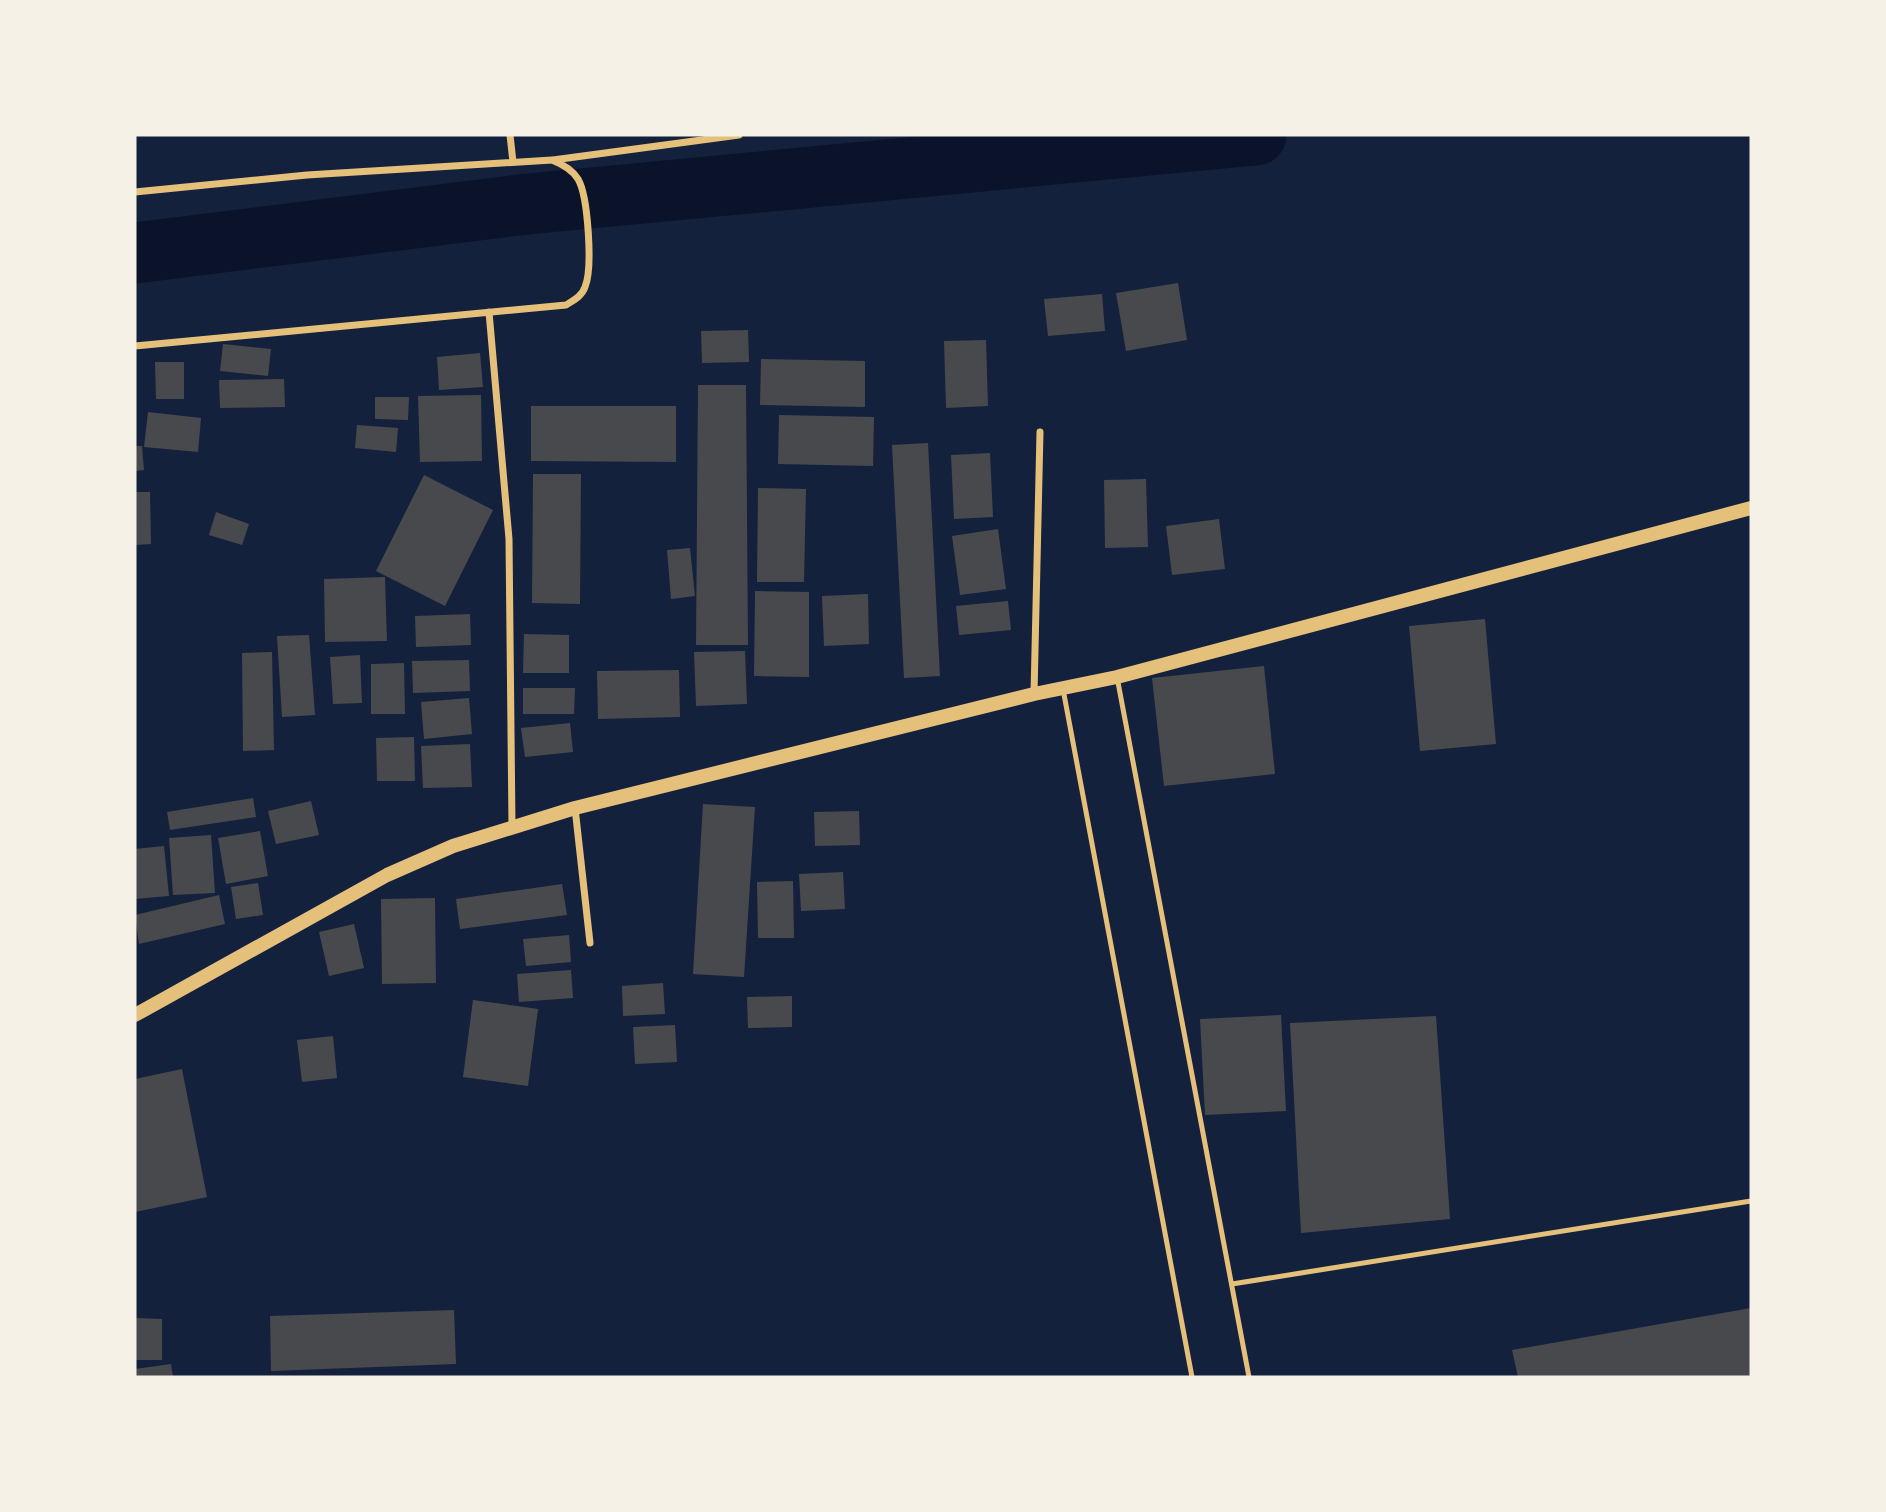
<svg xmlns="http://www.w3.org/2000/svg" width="1886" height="1512" font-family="'Fira Sans Condensed',sans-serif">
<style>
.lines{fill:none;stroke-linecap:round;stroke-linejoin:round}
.river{stroke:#0b132b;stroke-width:61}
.building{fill:#48494c}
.service{stroke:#e5c07b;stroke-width:5}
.minor{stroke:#e5c07b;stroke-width:7}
.secondary{stroke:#e5c07b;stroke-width:14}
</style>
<rect width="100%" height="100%" fill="#14213d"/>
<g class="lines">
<!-- river -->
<path class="river" d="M 135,253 L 527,204 L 1256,135"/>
</g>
<!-- building -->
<path class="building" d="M 1178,283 L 1187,340 L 1126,351 L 1116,293 Z
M 1102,294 L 1105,331 L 1048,336 L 1044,299 Z
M 748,330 L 749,362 L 702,363 L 701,331 Z
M 986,340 L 988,406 L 946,408 L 944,341 Z
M 223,344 L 271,349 L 268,376 L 220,371 Z
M 480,353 L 483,387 L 439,390 L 437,357 Z
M 761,359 L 865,361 L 865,407 L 760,405 Z
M 155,362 L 184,362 L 184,399 L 156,399 Z
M 284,379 L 285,407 L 220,408 L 219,380 Z
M 698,385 L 746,385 L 748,645 L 696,645 Z
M 481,395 L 482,461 L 420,462 L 418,396 Z
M 375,397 L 409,397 L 408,420 L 375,419 Z
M 531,406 L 676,406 L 676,462 L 531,461 Z
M 148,412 L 201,418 L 198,452 L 144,447 Z
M 779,415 L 874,417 L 873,466 L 778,464 Z
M 357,425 L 398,428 L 396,452 L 355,448 Z
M 928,443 L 940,676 L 904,678 L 892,445 Z
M 135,446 L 142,446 L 144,470 L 135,471 Z
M 990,453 L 993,517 L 954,519 L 951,455 Z
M 533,474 L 581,474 L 580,604 L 532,603 Z
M 424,475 L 493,510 L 445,606 L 376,571 Z
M 1146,479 L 1148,547 L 1105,548 L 1104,480 Z
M 758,488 L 806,489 L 804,582 L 757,582 Z
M 135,492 L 150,492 L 151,544 L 135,545 Z
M 216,512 L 249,524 L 242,545 L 209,535 Z
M 1219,519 L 1225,569 L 1172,575 L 1166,526 Z
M 998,529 L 1006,589 L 960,595 L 952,536 Z
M 690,548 L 695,596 L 671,599 L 667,550 Z
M 385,577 L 387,641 L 325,642 L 324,579 Z
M 755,591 L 809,592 L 809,677 L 754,676 Z
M 868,594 L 869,644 L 824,646 L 822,596 Z
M 1008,601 L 1011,630 L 959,635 L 956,606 Z
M 470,614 L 471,645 L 416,647 L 415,616 Z
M 1485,619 L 1496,744 L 1420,751 L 1409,626 Z
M 524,634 L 569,635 L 569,673 L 523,673 Z
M 309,635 L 315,715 L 282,717 L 277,636 Z
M 745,651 L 747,704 L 696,706 L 694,652 Z
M 272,652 L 274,750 L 243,751 L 242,653 Z
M 360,655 L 362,703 L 333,704 L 330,657 Z
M 469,660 L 470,691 L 413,693 L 412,661 Z
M 404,663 L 405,714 L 371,714 L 371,664 Z
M 1264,666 L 1275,774 L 1164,786 L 1152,678 Z
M 679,670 L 680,717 L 598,719 L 597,671 Z
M 523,688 L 575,688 L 574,714 L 523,714 Z
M 469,698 L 472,734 L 424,739 L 421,702 Z
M 570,723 L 573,752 L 525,757 L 521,728 Z
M 414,737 L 415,781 L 377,781 L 376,738 Z
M 470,744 L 472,787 L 423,788 L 421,746 Z
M 253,798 L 256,817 L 170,830 L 167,812 Z
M 311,801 L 319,835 L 276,844 L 268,811 Z
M 703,804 L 755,807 L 744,977 L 693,974 Z
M 859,811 L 860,845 L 815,846 L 814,812 Z
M 260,831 L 268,876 L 226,884 L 218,838 Z
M 211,835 L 215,893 L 173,895 L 169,838 Z
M 164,846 L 169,896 L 135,899 L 135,849 Z
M 843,872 L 845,909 L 801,911 L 799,874 Z
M 793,881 L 794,938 L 758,938 L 757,882 Z
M 258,883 L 263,915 L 236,919 L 231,887 Z
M 562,884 L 567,915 L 460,929 L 456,899 Z
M 219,895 L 225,924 L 139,944 L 135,915 Z
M 435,898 L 436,983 L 382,984 L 381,899 Z
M 354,924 L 364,968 L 329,976 L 319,932 Z
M 569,935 L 571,962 L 526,966 L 523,939 Z
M 571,970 L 573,998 L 519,1002 L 517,974 Z
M 663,983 L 665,1014 L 623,1016 L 622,986 Z
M 792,996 L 792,1027 L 748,1028 L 747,997 Z
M 473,1000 L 538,1009 L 528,1086 L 463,1077 Z
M 1281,1015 L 1286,1111 L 1205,1115 L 1200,1019 Z
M 1436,1016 L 1450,1219 L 1301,1233 L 1290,1023 Z
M 675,1025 L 677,1062 L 635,1064 L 633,1027 Z
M 333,1036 L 337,1078 L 302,1082 L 297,1040 Z
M 182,1069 L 207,1197 L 135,1212 L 135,1079 Z
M 1751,1308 L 1751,1377 L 1518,1377 L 1512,1350 Z
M 454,1310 L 456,1364 L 271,1371 L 270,1316 Z
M 135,1318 L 162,1319 L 162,1360 L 135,1360 Z
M 171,1364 L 173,1377 L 135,1377 L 135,1369 Z"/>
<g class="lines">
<!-- service -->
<path class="service" d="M 1117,677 L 1249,1377
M 1063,689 L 1192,1377
M 1232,1284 L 1751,1201"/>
<!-- minor -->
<path class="minor" d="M 510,135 L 513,162
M 553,160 L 739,135
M 135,192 L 307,175 L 552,160 C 562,164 572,169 578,179 C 588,196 593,268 585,287 C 582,296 574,300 566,305 L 135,346
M 489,312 L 509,539 L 512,826
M 1034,694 L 1040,432
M 575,808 L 590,943"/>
<!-- secondary -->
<path class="secondary" d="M 135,1015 L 387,875 L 453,846 L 575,808 L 1034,694 L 1117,677 L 1751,508"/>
</g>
<!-- border -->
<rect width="1886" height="1512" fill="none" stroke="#f6f1e7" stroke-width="273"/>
</svg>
